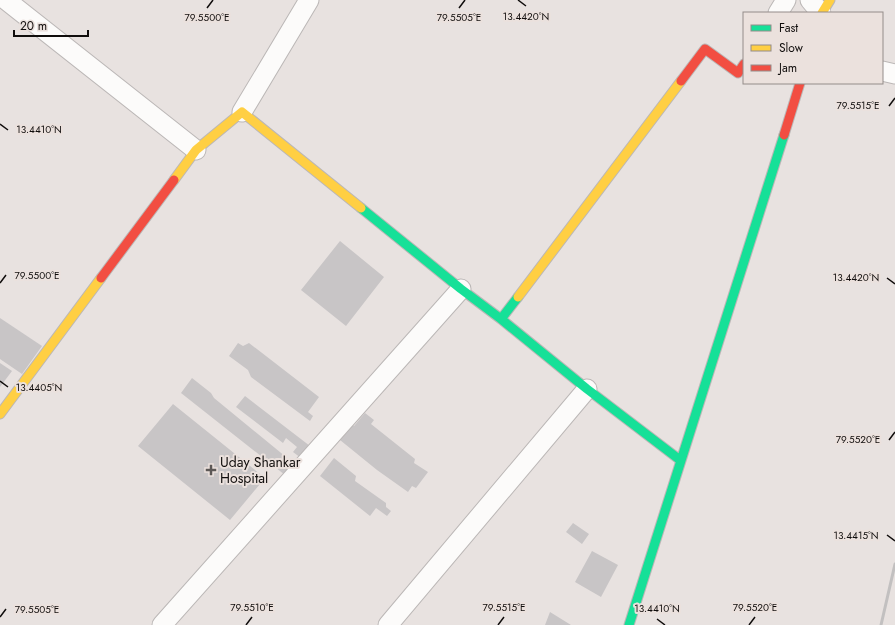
<svg xmlns="http://www.w3.org/2000/svg" width="895" height="625" font-family="Jost,sans-serif">
<style>
.building{fill:#c8c5c6}
.lines{fill:none;stroke-linecap:round;stroke-linejoin:round}
.street-casing{stroke:#bbb7b6;stroke-width:21}
.fast-casing{stroke:#bbb7b6;stroke-width:11}
.slow-casing{stroke:#bbb7b6;stroke-width:11}
.jam-casing{stroke:#bbb7b6;stroke-width:11}
.street{stroke:#fcfbfa;stroke-width:19}
.fast{stroke:#16e098;stroke-width:9}
.slow{stroke:#ffcf43;stroke-width:9}
.jam{stroke:#f24e42;stroke-width:9}
.rail{stroke:#c2c0c0;stroke-width:3}
.ticks{fill:none;stroke:#100d0c;stroke-width:1.5}
.poi-dot{fill:#5c5856;stroke:#ebe1dd;stroke-width:1.5}
.labels{text-anchor:middle;dominant-baseline:central;stroke-width:4;stroke-linejoin:round;paint-order:stroke}
.poi-label{font-size:14px;fill:#100d0c;stroke:#ebe1dd;text-anchor:start}
.ticks-label{font-size:10px;text-anchor:middle;fill:#100d0c;stroke:#ebe1dd;stroke-width:4;stroke-linejoin:round;paint-order:stroke}
</style>
<rect width="100%" height="100%" fill="#e8e2e0"/>
<!-- building -->
<path class="building" d="M 340,241 L 384,277 L 346,326 L 301,290 Z
M 0,318 L 42,346 L 22,374 L 0,359 Z
M 238,343 L 243,346 L 249,343 L 319,397 L 308,412 L 313,416 L 310,421 L 251,377 L 248,370 L 229,356 Z
M 0,363 L 12,371 L 0,387 Z
M 192,378 L 211,393 L 214,398 L 286,457 L 293,465 L 285,475 L 181,393 Z
M 245,396 L 310,446 L 301,458 L 293,452 L 297,447 L 286,438 L 283,443 L 236,407 Z
M 173,404 L 265,478 L 230,520 L 138,446 Z
M 365,413 L 374,420 L 371,424 L 415,459 L 414,463 L 428,472 L 416,488 L 412,486 L 408,492 L 377,470 L 340,440 L 352,425 L 354,426 Z
M 334,458 L 356,476 L 355,481 L 386,503 L 386,507 L 391,511 L 387,516 L 376,508 L 370,516 L 320,476 Z
M 573,523 L 589,534 L 582,544 L 566,532 Z
M 592,551 L 618,565 L 601,597 L 575,582 Z
M 550,612 L 571,625 L 545,625 Z"/>
<g class="lines">
<defs>
<path id="street" d="M 6,0 L 196,150
M 810,0 L 821,13
M 778,13 L 786,0
M 882,71 L 895,74
M 242,112 L 309,0
M 162,625 L 461,289
M 388,625 L 587,389"/>
<path id="fast" d="M 361,208 L 461,289 L 501,319
M 518,297 L 501,319 L 587,389 L 680,460
M 629,625 L 784,135"/>
<path id="slow" d="M 822,13 L 830,0
M 174,180 L 196,150 L 242,112 L 361,208
M 518,297 L 681,81
M 0,414 L 101,278"/>
<path id="jam" d="M 681,81 L 705,49 L 738,73 L 744,64
M 784,135 L 800,83
M 101,278 L 174,180"/>
</defs>
<!-- street casing -->
<use href="#street" class="street-casing"/>
<!-- fast casing -->
<use href="#fast" class="fast-casing"/>
<!-- slow casing -->
<use href="#slow" class="slow-casing"/>
<!-- jam casing -->
<use href="#jam" class="jam-casing"/>
<!-- street -->
<use href="#street" class="street"/>
<!-- fast -->
<use href="#fast" class="fast"/>
<!-- slow -->
<use href="#slow" class="slow"/>
<!-- jam -->
<use href="#jam" class="jam"/>
<!-- rail -->
<path class="rail" d="M 881,625 L 895,564"/>
</g>
<!-- ticks -->
<path class="ticks" d="M 518,0 L 526,6M 207,8 L 213,0M 459,8 L 465,0M 889,106 L 895,98M 0,124 L 8,130M 887,278 L 895,284M 0,283 L 6,275M 0,381 L 8,387M 889,440 L 895,432M 887,535 L 895,541M 0,617 L 6,609M 657,619 L 665,625M 246,625 L 252,617M 498,625 L 504,617M 749,625 L 755,617"/>
<!-- markers -->
<path class="poi-dot" d="M209 464h4v4h4v4h-4v4h-4v-4h-4v-4h4z"/>
<g class="labels">
<!-- poi labels -->
<g class="poi-label">
<text x="220" y="462">Uday Shankar<tspan x="220" dy="16">Hospital</tspan></text>
</g>
</g>
<g class="ticks-label">
<text x="526" y="20">13.4420°N</text>
<text x="207" y="21">79.5500°E</text>
<text x="459" y="21">79.5505°E</text>
<text x="858" y="109">79.5515°E</text>
<text x="39" y="133">13.4410°N</text>
<text x="37" y="279">79.5500°E</text>
<text x="856" y="281">13.4420°N</text>
<text x="39" y="391">13.4405°N</text>
<text x="858" y="443">79.5520°E</text>
<text x="856" y="539">13.4415°N</text>
<text x="252" y="611">79.5510°E</text>
<text x="504" y="611">79.5515°E</text>
<text x="755" y="611">79.5520°E</text>
<text x="657" y="612">13.4410°N</text>
<text x="37" y="613">79.5505°E</text>
</g>
<!-- legend -->
<rect x="743" y="12" width="140" height="72" fill="#ebe1dd" stroke="#938c89"/>
<rect x="751" y="25" width="20" height="6" fill="#16e098" stroke="#938c89"/>
<text x="779" y="32" font-size="12" fill="#100d0c">Fast</text>
<rect x="751" y="45" width="20" height="6" fill="#ffcf43" stroke="#938c89"/>
<text x="779" y="52" font-size="12" fill="#100d0c">Slow</text>
<rect x="751" y="65" width="20" height="6" fill="#f24e42" stroke="#938c89"/>
<text x="779" y="72" font-size="12" fill="#100d0c">Jam</text>
<!-- scale -->
<path d="M14 30v6h74v-6" fill="none" stroke="#100d0c" stroke-width="2"/>
<text x="20" y="30" font-size="12" fill="#100d0c" stroke="#ebe1dd" stroke-width="3" paint-order="stroke">20 m</text>
</svg>
